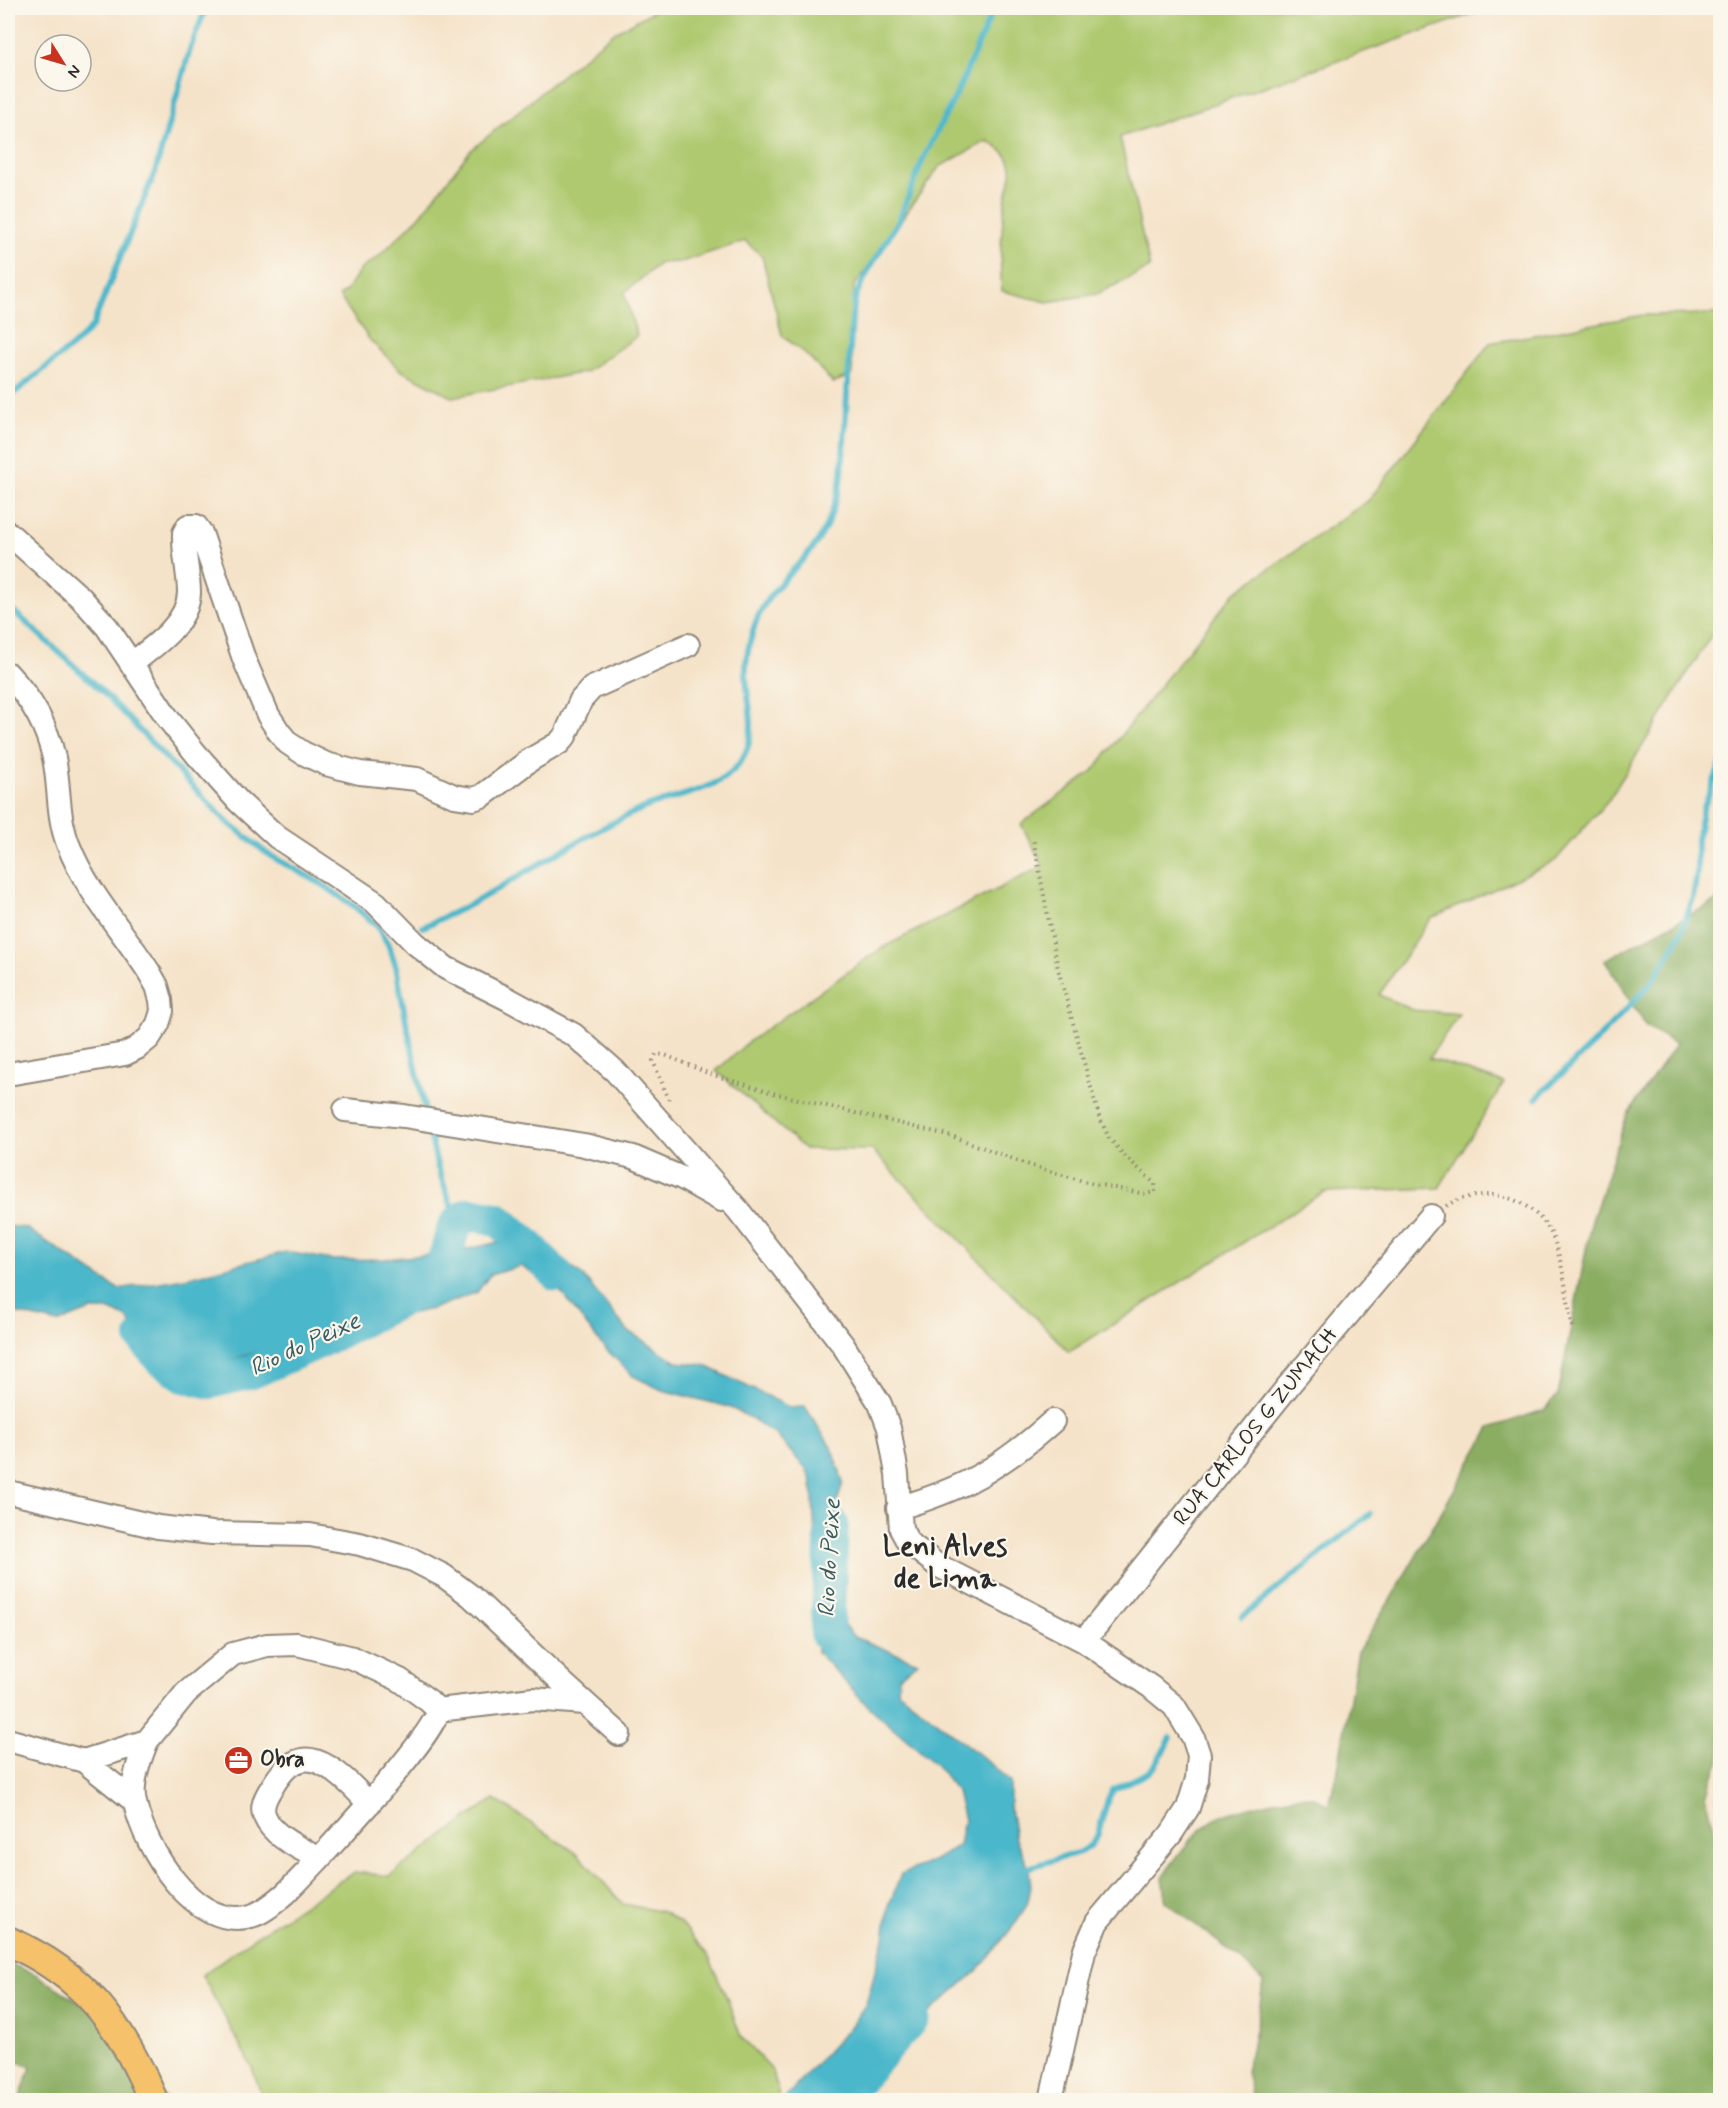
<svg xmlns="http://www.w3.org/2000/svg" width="1728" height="2108" font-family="Mynerve,sans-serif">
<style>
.green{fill:#aec96f;stroke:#6c7a4d;stroke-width:1.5}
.forest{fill:#8aad62;stroke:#5a6c46;stroke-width:1.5}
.water{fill:#4cb7ca;stroke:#3c717a;stroke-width:1.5}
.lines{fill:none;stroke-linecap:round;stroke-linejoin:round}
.stream{stroke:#4cb7ca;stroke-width:6}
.river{stroke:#4cb7ca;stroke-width:34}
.minor-casing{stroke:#90877a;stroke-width:26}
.major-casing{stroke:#90877a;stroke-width:32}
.path{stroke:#90877a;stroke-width:4;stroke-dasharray:1.5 4.5;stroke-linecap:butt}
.minor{stroke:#fff;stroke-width:22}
.major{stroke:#f5c16b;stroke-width:28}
.labels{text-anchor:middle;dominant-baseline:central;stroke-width:4.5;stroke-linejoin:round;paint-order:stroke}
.street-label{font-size:22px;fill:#2b2b2b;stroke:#fbf7ec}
.poi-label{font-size:22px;font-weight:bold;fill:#2b2b2b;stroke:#fbf7ec;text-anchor:start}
.water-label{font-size:24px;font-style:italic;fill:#375c63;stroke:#fbf7ec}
.district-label{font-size:28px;font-weight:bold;fill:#2b2b2b;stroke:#fbf7ec}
</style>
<rect width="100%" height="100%" fill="#fbf7ec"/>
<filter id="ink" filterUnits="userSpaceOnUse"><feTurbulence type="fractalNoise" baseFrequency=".0167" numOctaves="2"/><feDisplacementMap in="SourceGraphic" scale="12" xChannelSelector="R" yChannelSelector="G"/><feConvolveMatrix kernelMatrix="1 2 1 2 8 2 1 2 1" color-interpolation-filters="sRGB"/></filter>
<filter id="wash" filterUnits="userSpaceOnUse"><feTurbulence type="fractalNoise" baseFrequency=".008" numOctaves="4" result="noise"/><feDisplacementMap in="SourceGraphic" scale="24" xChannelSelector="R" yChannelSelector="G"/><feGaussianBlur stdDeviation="1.35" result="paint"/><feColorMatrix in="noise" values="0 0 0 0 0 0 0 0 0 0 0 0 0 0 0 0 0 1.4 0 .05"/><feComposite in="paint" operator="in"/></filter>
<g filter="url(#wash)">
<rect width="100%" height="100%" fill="#f5e3c9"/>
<!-- green -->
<path class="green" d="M 659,8 L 1489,8 L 1120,137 L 1150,268 L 1097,294 L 1047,302 L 1002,291 C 999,262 1001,233 1005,203 C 1006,192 1013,178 1011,167 C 1009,154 998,147 987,141 L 939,167 L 854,286 L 851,347 L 853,374 L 833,383 L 811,359 L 782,335 L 762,256 L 745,241 L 681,262 L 660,263 L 624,293 L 637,336 L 586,372 L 452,397 L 400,370 L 369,339 L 339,296 L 346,291 L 361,269 L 379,256 L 420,216 L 470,151 L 613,33 Z
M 1720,314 L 1720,621 L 1610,798 L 1555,861 L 1430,919 L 1379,995 L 1413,1010 L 1459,1014 L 1429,1058 L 1504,1083 L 1439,1188 L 1324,1192 L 1069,1352 L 872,1150 L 805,1149 L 716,1071 L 748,1042 L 882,948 L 1043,866 L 1021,824 L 1092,772 L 1234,593 L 1369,500 L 1490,343 L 1643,315 Z
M 494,1799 L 578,1854 L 623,1904 L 663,1912 L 680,1923 L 707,1953 L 727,1998 L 741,2037 L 773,2071 L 780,2100 L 263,2100 L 253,2070 L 202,1975 L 250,1940 L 354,1872 L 389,1876 Z"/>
<!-- forest -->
<path class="forest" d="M 1720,899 L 1720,1760 L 1706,1796 L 1715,1832 L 1720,1837 L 1720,2100 L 1253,2100 L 1246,2072 L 1259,2012 L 1263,1981 L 1238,1957 L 1166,1902 L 1162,1878 C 1174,1860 1195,1831 1214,1820 C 1228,1811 1297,1793 1313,1797 C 1318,1798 1324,1804 1328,1806 L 1337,1775 L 1358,1651 L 1389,1602 L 1490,1428 L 1544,1410 L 1558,1395 L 1591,1224 L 1627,1115 L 1676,1044 L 1646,1026 L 1605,960 Z
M 8,1963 L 37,1975 L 94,2012 L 167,2100 L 19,2100 L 31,2067 L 8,2058 Z"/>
<!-- water -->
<path class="water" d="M 8,1226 L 26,1228 L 118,1289 L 185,1278 L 286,1252 L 332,1260 L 383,1259 L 448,1253 L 496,1243 L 536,1240 L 583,1276 L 628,1331 L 677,1362 L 704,1365 L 791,1408 L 805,1406 L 833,1450 L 843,1482 L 833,1518 L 840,1549 L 827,1577 L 827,1594 L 836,1615 L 854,1637 L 918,1662 L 899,1677 L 898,1691 L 992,1765 L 1010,1782 L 1010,1809 L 1015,1837 L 1029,1869 L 1031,1887 L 1027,1905 L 1014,1925 L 978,1970 L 877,2058 L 847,2100 L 783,2100 L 850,2027 L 866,2004 L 884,1939 L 889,1906 L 901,1874 L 935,1860 L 959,1845 L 964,1820 L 957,1792 L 936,1765 L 867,1705 L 817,1652 L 815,1536 L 812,1481 L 805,1468 L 777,1436 L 751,1418 L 729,1407 L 662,1390 L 633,1376 L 601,1344 L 561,1292 L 521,1266 L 490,1275 L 477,1292 L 432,1309 L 311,1334 L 205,1369 L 169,1369 L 153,1358 L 127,1318 L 111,1310 L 91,1310 L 58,1323 L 8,1311 Z"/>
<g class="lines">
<!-- stream -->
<path class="stream" d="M 8,398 L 76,343 L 92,327 L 155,172 L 191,46 L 206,8
M 8,606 L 102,691 L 226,821 L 269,855 L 322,884 L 354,906 L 376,925 L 388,944 L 396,966 L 406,1021 L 426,1115
M 423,927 C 440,919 457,911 473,903 C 530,871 584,834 644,808 C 680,793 731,791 747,749 C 757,722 745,696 746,668 C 746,656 752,631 757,619 C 767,594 789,575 807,555 C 828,532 837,502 842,473 L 852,317 L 856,295 L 869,269 L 899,220 L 923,159 L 957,93 L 994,8
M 1536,1098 L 1596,1041 L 1653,981 L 1680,935 L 1693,898 L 1697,872 L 1697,840 L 1702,812 L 1720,766
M 428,1125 L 437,1165 L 457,1223
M 1242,1617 L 1370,1514
M 1021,1870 L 1080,1852 L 1091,1845 L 1097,1837 L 1108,1799 L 1113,1790 L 1149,1772 L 1155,1765 L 1171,1738"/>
<!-- river -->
<path class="river" d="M 142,1337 L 162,1360 L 184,1375 L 210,1382 L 252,1372 L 312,1345 L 425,1288 C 434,1279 441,1269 445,1257 C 453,1236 448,1225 470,1214 L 497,1219 L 526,1243 L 557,1275
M 832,1524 L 827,1634 L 833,1639
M 840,2100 L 913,2017"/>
</g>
</g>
<g filter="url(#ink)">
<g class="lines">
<defs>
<path id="minor" d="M 8,533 L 81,598 L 107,627 L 169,720 L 197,755 L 239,802 L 277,837 L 376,903 L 416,944 L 446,968 L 508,999 L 574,1035 L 615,1071 L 738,1210 L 843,1345 L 880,1404 L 889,1428 L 897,1474 L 901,1529 L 908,1542 L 937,1565 L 1084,1641 L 1151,1687 L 1174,1706 L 1193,1737 L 1199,1755 L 1197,1779 L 1188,1808 L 1171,1834 L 1097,1922 L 1084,1952 L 1051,2100
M 131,664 C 153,647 188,624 189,593 C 189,573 183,553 184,533 L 188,526 L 196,526 L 201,533 L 244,659 L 268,715 L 279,732 L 288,743 L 303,753 L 326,764 L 360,773 L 417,779 L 454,796 L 473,799 L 482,796 L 530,760 L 559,743 L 565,736 L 581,700 L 592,688 L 688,645
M 8,674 C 30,697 47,726 54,758 C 60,787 57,816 68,844 C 86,891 122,930 149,972 L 157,986 L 161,1000 L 162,1011 L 158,1024 L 149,1038 L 137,1048 L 125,1054 L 8,1074
M 345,1110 L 404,1116 L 584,1145 L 633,1157 L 682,1178 L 721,1200
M 8,1492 L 158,1527 L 212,1533 L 310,1535 L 360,1544 L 413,1560 L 444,1576 L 471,1596 L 566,1686 L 619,1734
M 898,1508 C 964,1489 1002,1467 1053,1421
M 1084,1641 L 1289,1385 L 1431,1216
M 438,1710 L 533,1699 L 584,1703
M 8,1740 L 84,1761 L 134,1801
M 84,1761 L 147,1741 L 186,1693 L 233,1654 L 267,1645 L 297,1644 L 353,1658 L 400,1680 L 429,1701 L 438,1710 C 438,1733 308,1872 285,1894 C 275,1902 263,1913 251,1916 C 195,1932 145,1848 135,1803 C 130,1783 140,1759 147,1741
M 319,1859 C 302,1849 273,1837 265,1817 C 260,1807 266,1796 272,1787 C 279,1776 287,1763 302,1760 C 324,1755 356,1789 369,1804"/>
<path id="major" d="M 8,1941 C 85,1975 121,2024 153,2100"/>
</defs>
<!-- minor casing -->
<use href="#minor" class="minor-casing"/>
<!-- major casing -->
<use href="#major" class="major-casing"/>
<!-- path -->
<path class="path" d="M 669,1100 L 653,1061 L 656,1054 L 665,1055 L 710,1074 L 773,1093 L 952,1136 L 1032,1166 L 1090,1183 L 1145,1194 L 1155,1192 L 1155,1184 L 1123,1154 L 1109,1138 L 1099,1116 L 1058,969 L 1033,838
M 1446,1206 C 1459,1197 1474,1196 1489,1195 C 1514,1194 1542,1213 1552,1235 C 1564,1265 1567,1299 1573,1330"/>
<!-- minor -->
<use href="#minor" class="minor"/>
<!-- major -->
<use href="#major" class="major"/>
</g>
</g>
<!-- icons -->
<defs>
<symbol id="office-disc" viewBox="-11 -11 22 22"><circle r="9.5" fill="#c8321e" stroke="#fbf7ec"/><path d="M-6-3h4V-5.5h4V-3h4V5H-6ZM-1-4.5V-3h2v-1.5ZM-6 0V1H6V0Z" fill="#fff"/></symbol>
</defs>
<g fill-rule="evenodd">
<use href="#office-disc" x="222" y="1744" width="33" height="33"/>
</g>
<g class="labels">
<!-- street labels -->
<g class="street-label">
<text transform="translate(1256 1427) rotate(-51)">RUA CARLOS G ZUMACH</text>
</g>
<!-- poi labels -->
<g class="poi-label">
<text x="260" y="1760">Obra</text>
</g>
<!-- water labels -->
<g class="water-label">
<text transform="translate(305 1345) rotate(-25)">Rio do Peixe</text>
<text transform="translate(830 1558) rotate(-87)">Rio do Peixe</text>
</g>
<!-- district labels -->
<g class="district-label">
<text x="945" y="1547">Leni Alves<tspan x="945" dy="32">de Lima</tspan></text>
</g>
</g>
<!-- margin -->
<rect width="1728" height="2108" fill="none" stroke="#fbf7ec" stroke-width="30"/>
<!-- north arrow -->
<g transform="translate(63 63) rotate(127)"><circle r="28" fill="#fbf7ec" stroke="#a8a59f" stroke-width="1.5"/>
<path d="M0-4.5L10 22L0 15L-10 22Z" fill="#c8321e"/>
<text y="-9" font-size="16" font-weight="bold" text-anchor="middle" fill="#2b2b2b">N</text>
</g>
</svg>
